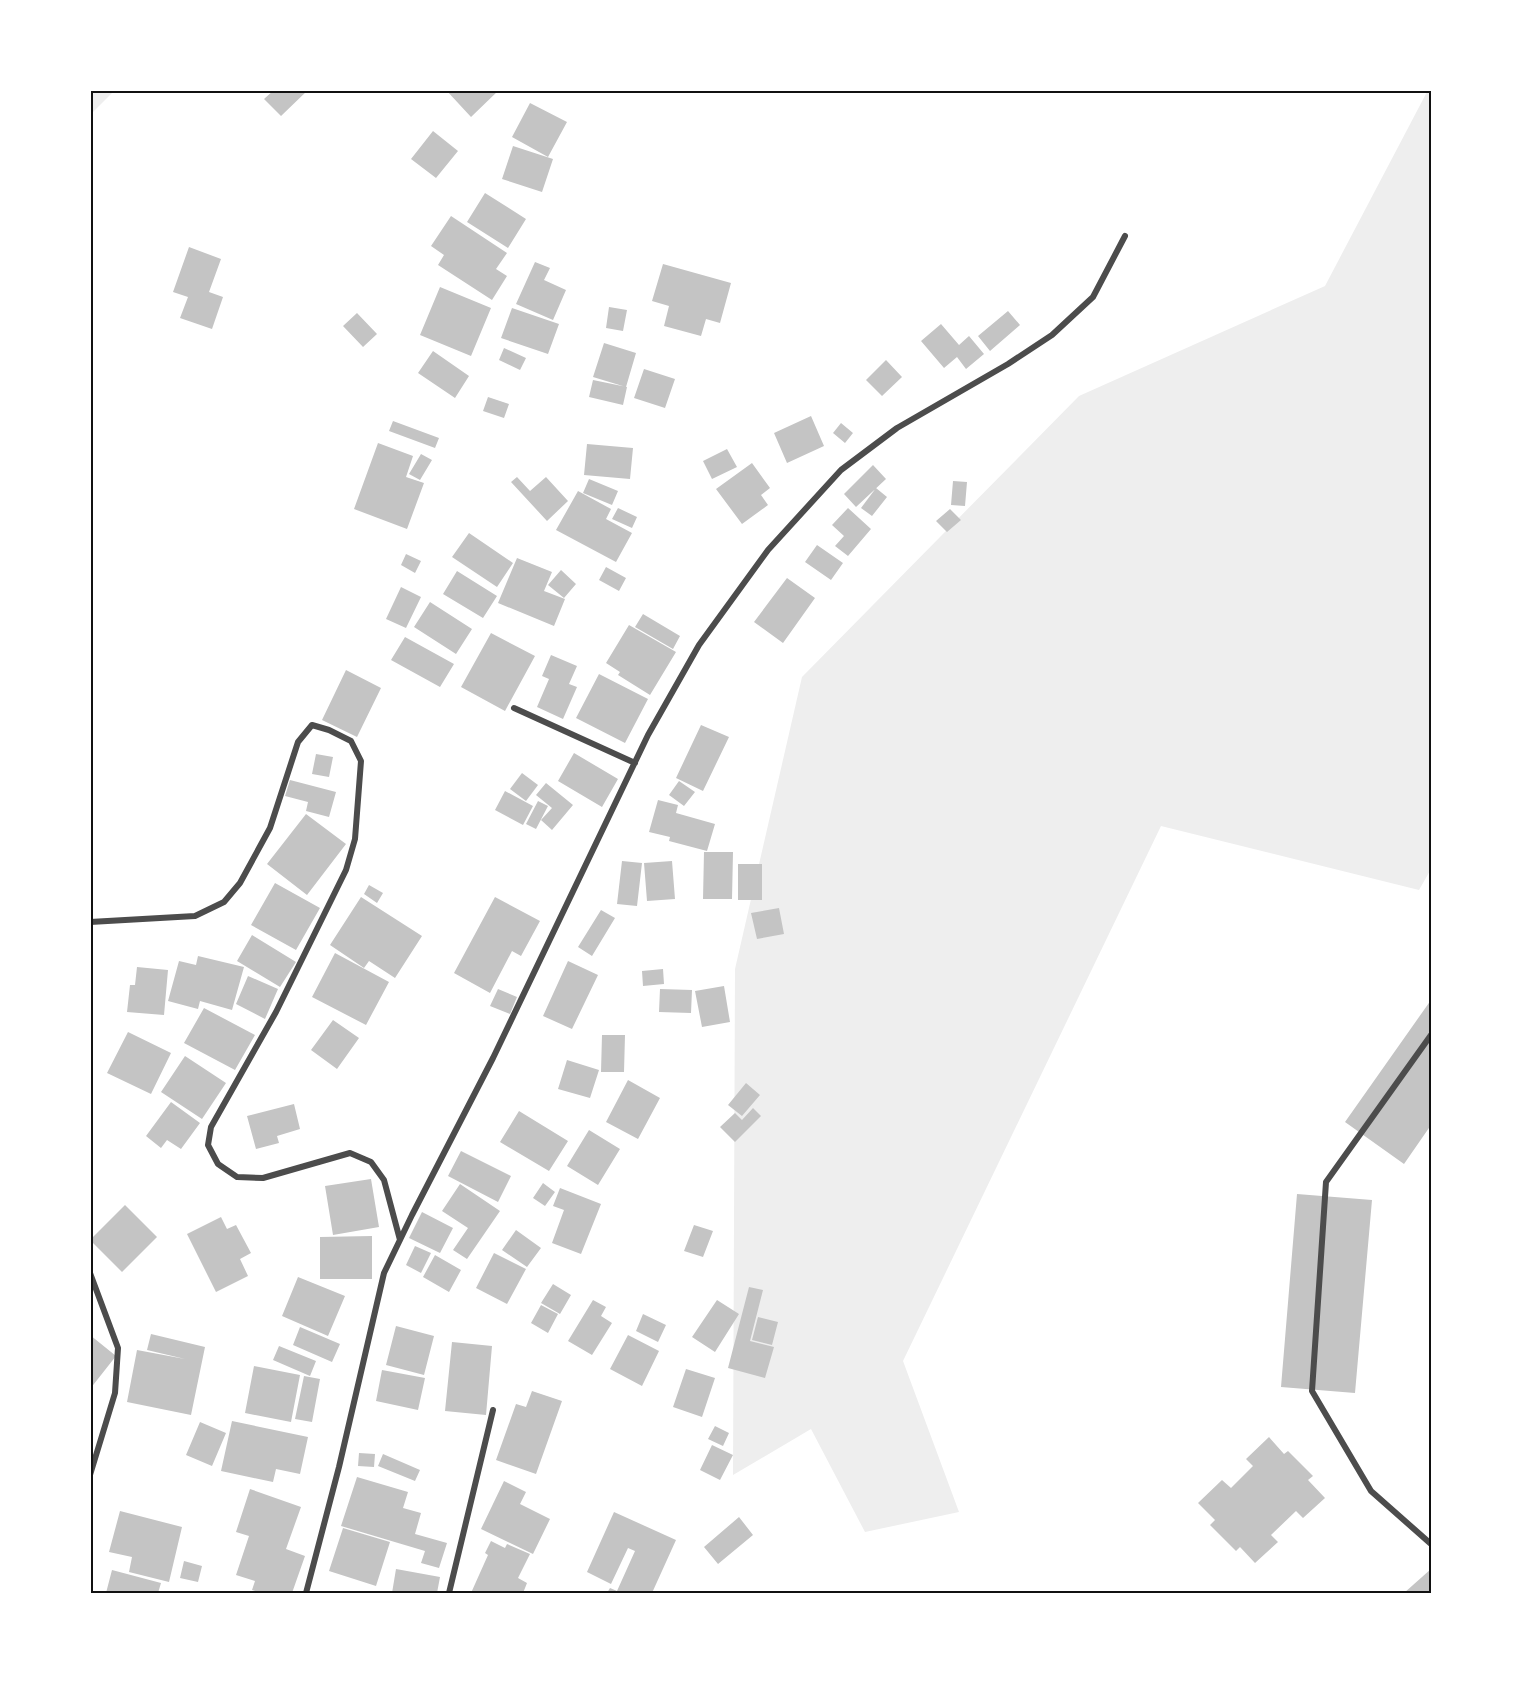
<svg xmlns="http://www.w3.org/2000/svg" width="1521" height="1683" font-family="'Source Sans 3',sans-serif">
<style>
.green{fill:#eee}
.building{fill:#c4c4c4}
.lines{fill:none;stroke-linecap:round;stroke-linejoin:round}
.minor{stroke:#4c4c4c;stroke-width:6}
.neatline{fill:none;stroke:#111;stroke-width:2}
</style>
<rect width="100%" height="100%" fill="#fff"/>
<!-- green -->
<path class="green" d="M 90,90 L 115,90 L 90,115 Z
M 1428,90 L 1431,90 L 1431,869 L 1419,890 L 1161,826 L 903,1361 L 959,1512 L 865,1532 L 811,1429 L 733,1475 L 735,969 L 802,677 L 1079,396 L 1325,286 Z"/>
<!-- building -->
<path class="building" d="M 274,90 L 308,90 L 281,116 L 264,99 Z
M 446,90 L 499,90 L 471,117 Z
M 530,103 L 567,122 L 548,157 L 512,137 Z
M 433,131 L 458,151 L 436,178 L 411,159 Z
M 513,146 L 553,159 L 542,192 L 502,179 Z
M 485,193 L 526,219 L 508,248 L 467,222 Z
M 451,216 L 507,253 L 496,269 L 507,276 L 492,300 L 438,265 L 444,255 L 431,246 Z
M 189,247 L 221,259 L 209,292 L 223,297 L 212,329 L 180,318 L 188,297 L 173,292 Z
M 535,262 L 550,268 L 544,280 L 566,290 L 553,320 L 516,304 Z
M 663,264 L 731,283 L 720,323 L 706,319 L 701,336 L 664,326 L 669,306 L 652,301 Z
M 440,287 L 491,308 L 471,356 L 420,335 Z
M 609,307 L 627,310 L 623,331 L 606,328 Z
M 512,308 L 559,324 L 548,354 L 501,338 Z
M 1008,311 L 1020,325 L 990,351 L 978,336 Z
M 357,313 L 377,334 L 363,347 L 343,326 Z
M 941,324 L 959,345 L 969,336 L 984,354 L 966,369 L 957,357 L 944,368 L 921,341 Z
M 604,343 L 636,353 L 626,387 L 593,377 Z
M 504,348 L 526,358 L 520,370 L 499,360 Z
M 433,351 L 469,376 L 455,398 L 418,373 Z
M 886,360 L 902,377 L 882,396 L 866,380 Z
M 644,369 L 675,379 L 665,408 L 634,398 Z
M 593,380 L 627,387 L 623,405 L 589,397 Z
M 488,397 L 509,404 L 504,418 L 483,411 Z
M 811,416 L 824,446 L 787,463 L 774,433 Z
M 393,421 L 439,438 L 435,448 L 389,431 Z
M 841,423 L 853,433 L 845,443 L 833,433 Z
M 378,443 L 413,456 L 406,477 L 424,483 L 407,529 L 354,509 Z
M 587,444 L 633,448 L 630,479 L 584,475 Z
M 727,449 L 737,467 L 712,479 L 703,461 Z
M 421,454 L 432,460 L 420,480 L 409,474 Z
M 752,463 L 770,488 L 761,495 L 768,505 L 742,524 L 716,489 Z
M 873,465 L 886,479 L 856,507 L 844,494 Z
M 517,477 L 530,491 L 546,477 L 568,501 L 547,521 L 511,482 Z
M 589,479 L 618,491 L 612,505 L 583,493 Z
M 953,481 L 967,482 L 965,506 L 951,505 Z
M 876,488 L 887,497 L 872,516 L 861,508 Z
M 578,491 L 611,509 L 606,519 L 632,533 L 616,562 L 556,530 Z
M 618,508 L 637,517 L 632,528 L 612,519 Z
M 848,508 L 871,529 L 848,556 L 835,546 L 844,536 L 832,525 Z
M 950,509 L 961,520 L 947,532 L 936,521 Z
M 469,533 L 513,563 L 497,587 L 452,557 Z
M 817,545 L 843,563 L 831,580 L 805,562 Z
M 406,554 L 421,561 L 415,573 L 401,565 Z
M 517,558 L 552,572 L 544,591 L 565,599 L 554,626 L 498,603 Z
M 606,567 L 626,578 L 619,591 L 599,580 Z
M 561,570 L 576,584 L 564,598 L 548,585 Z
M 457,571 L 497,596 L 483,618 L 443,594 Z
M 787,578 L 815,598 L 783,643 L 754,622 Z
M 401,587 L 421,597 L 406,628 L 386,619 Z
M 430,602 L 472,629 L 456,654 L 414,627 Z
M 643,614 L 680,636 L 673,649 L 635,627 Z
M 629,625 L 676,652 L 650,695 L 618,675 L 620,672 L 606,663 Z
M 491,633 L 535,656 L 505,711 L 461,687 Z
M 405,637 L 454,664 L 440,687 L 391,660 Z
M 551,655 L 577,666 L 569,684 L 577,687 L 563,719 L 537,707 L 549,679 L 542,676 Z
M 346,670 L 381,688 L 357,737 L 322,720 Z
M 599,674 L 648,699 L 625,743 L 576,718 Z
M 701,725 L 729,737 L 703,791 L 676,778 Z
M 574,753 L 618,779 L 602,807 L 558,781 Z
M 316,754 L 333,757 L 329,777 L 312,774 Z
M 522,773 L 538,785 L 526,801 L 510,789 Z
M 290,780 L 336,792 L 329,817 L 306,811 L 308,802 L 285,796 Z
M 679,781 L 695,792 L 684,806 L 669,795 Z
M 546,783 L 573,805 L 552,830 L 541,820 L 552,808 L 536,795 Z
M 505,791 L 533,806 L 523,825 L 495,810 Z
M 658,800 L 678,805 L 676,813 L 715,824 L 707,851 L 669,841 L 670,837 L 649,832 Z
M 538,801 L 548,806 L 536,829 L 526,824 Z
M 306,814 L 346,844 L 307,895 L 267,864 Z
M 704,852 L 733,852 L 732,899 L 703,899 Z
M 622,861 L 642,863 L 637,906 L 617,904 Z
M 672,861 L 675,899 L 647,901 L 644,863 Z
M 738,864 L 762,864 L 762,900 L 738,900 Z
M 275,883 L 320,908 L 296,950 L 251,925 Z
M 369,885 L 383,893 L 377,903 L 364,894 Z
M 361,897 L 422,936 L 395,978 L 369,961 L 364,968 L 330,945 Z
M 495,897 L 540,921 L 521,956 L 512,951 L 490,993 L 454,973 Z
M 779,908 L 784,934 L 757,939 L 751,913 Z
M 601,910 L 615,918 L 592,956 L 578,947 Z
M 252,935 L 296,962 L 280,987 L 237,961 Z
M 335,953 L 389,982 L 366,1025 L 312,997 Z
M 198,956 L 244,967 L 232,1010 L 200,1001 L 198,1009 L 168,1001 L 179,961 L 196,965 Z
M 568,961 L 598,975 L 572,1029 L 543,1016 Z
M 137,967 L 168,970 L 164,1015 L 127,1012 L 130,985 L 135,985 Z
M 663,969 L 664,984 L 643,986 L 642,971 Z
M 248,976 L 278,989 L 265,1019 L 236,1004 Z
M 724,986 L 730,1022 L 702,1027 L 695,991 Z
M 498,989 L 517,997 L 510,1014 L 490,1006 Z
M 660,989 L 692,990 L 691,1013 L 659,1012 Z
M 1431,1000 L 1431,1125 L 1404,1164 L 1345,1122 Z
M 204,1008 L 255,1035 L 235,1070 L 184,1043 Z
M 333,1020 L 359,1038 L 337,1069 L 311,1050 Z
M 128,1032 L 171,1053 L 151,1094 L 107,1073 Z
M 602,1035 L 625,1035 L 624,1072 L 601,1072 Z
M 185,1056 L 226,1083 L 202,1119 L 161,1092 Z
M 567,1060 L 599,1070 L 590,1098 L 558,1089 Z
M 628,1080 L 660,1098 L 638,1139 L 606,1122 Z
M 746,1083 L 760,1095 L 742,1116 L 728,1105 Z
M 171,1102 L 200,1123 L 181,1149 L 167,1140 L 161,1148 L 146,1136 Z
M 294,1104 L 300,1129 L 277,1136 L 279,1143 L 256,1149 L 247,1116 Z
M 753,1108 L 761,1116 L 735,1142 L 720,1127 L 735,1113 L 742,1120 Z
M 519,1111 L 568,1141 L 549,1171 L 500,1142 Z
M 589,1130 L 620,1149 L 598,1185 L 567,1166 Z
M 461,1151 L 511,1176 L 498,1202 L 448,1176 Z
M 371,1179 L 379,1227 L 333,1235 L 325,1186 Z
M 543,1183 L 555,1192 L 545,1206 L 533,1198 Z
M 460,1184 L 500,1211 L 467,1259 L 453,1250 L 468,1228 L 442,1211 Z
M 560,1188 L 601,1204 L 581,1254 L 552,1243 L 564,1210 L 553,1206 Z
M 1297,1194 L 1372,1200 L 1355,1393 L 1281,1387 Z
M 125,1205 L 157,1237 L 122,1272 L 90,1240 Z
M 422,1212 L 453,1228 L 440,1253 L 409,1238 Z
M 221,1217 L 227,1229 L 236,1225 L 251,1253 L 240,1259 L 248,1276 L 216,1292 L 187,1234 Z
M 694,1225 L 713,1231 L 703,1257 L 684,1251 Z
M 516,1230 L 541,1248 L 527,1267 L 502,1250 Z
M 372,1236 L 372,1279 L 320,1279 L 320,1237 Z
M 415,1246 L 431,1253 L 421,1273 L 406,1265 Z
M 494,1253 L 526,1269 L 507,1304 L 476,1288 Z
M 435,1255 L 461,1270 L 449,1292 L 423,1277 Z
M 298,1277 L 345,1296 L 328,1336 L 282,1316 Z
M 553,1284 L 571,1295 L 560,1314 L 541,1303 Z
M 749,1287 L 763,1290 L 750,1341 L 774,1347 L 765,1378 L 728,1368 Z
M 593,1300 L 606,1307 L 601,1316 L 612,1323 L 592,1355 L 568,1341 Z
M 717,1300 L 739,1314 L 715,1352 L 692,1337 Z
M 541,1305 L 558,1314 L 548,1333 L 531,1323 Z
M 643,1314 L 666,1325 L 658,1342 L 636,1331 Z
M 758,1317 L 778,1322 L 772,1345 L 752,1340 Z
M 396,1326 L 434,1336 L 424,1375 L 386,1365 Z
M 300,1327 L 340,1344 L 332,1362 L 293,1345 Z
M 151,1334 L 205,1347 L 191,1415 L 127,1402 L 137,1350 L 185,1359 L 147,1350 Z
M 90,1335 L 116,1356 L 90,1389 Z
M 628,1335 L 659,1351 L 642,1386 L 610,1369 Z
M 452,1342 L 492,1346 L 486,1415 L 445,1411 Z
M 279,1346 L 316,1361 L 310,1376 L 273,1360 Z
M 254,1366 L 300,1375 L 291,1422 L 245,1413 Z
M 686,1369 L 715,1378 L 702,1417 L 673,1407 Z
M 382,1370 L 425,1378 L 418,1410 L 376,1401 Z
M 304,1376 L 320,1379 L 312,1422 L 295,1419 Z
M 532,1391 L 562,1401 L 536,1474 L 496,1460 L 516,1404 L 526,1407 Z
M 232,1421 L 308,1437 L 300,1474 L 276,1469 L 273,1482 L 221,1471 Z
M 200,1422 L 226,1433 L 212,1466 L 186,1455 Z
M 715,1426 L 729,1433 L 723,1446 L 708,1439 Z
M 1269,1437 L 1284,1454 L 1288,1451 L 1313,1476 L 1308,1480 L 1325,1498 L 1303,1518 L 1296,1511 L 1271,1535 L 1278,1542 L 1255,1563 L 1240,1547 L 1236,1551 L 1210,1525 L 1215,1520 L 1198,1503 L 1222,1480 L 1231,1488 L 1253,1466 L 1246,1459 Z
M 712,1445 L 733,1455 L 720,1480 L 700,1470 Z
M 359,1453 L 375,1454 L 374,1467 L 358,1466 Z
M 383,1454 L 420,1470 L 415,1481 L 378,1466 Z
M 357,1477 L 408,1492 L 403,1508 L 421,1513 L 415,1534 L 447,1543 L 439,1568 L 421,1563 L 425,1551 L 341,1526 Z
M 504,1481 L 526,1492 L 520,1504 L 550,1519 L 533,1554 L 481,1529 Z
M 250,1489 L 301,1507 L 286,1549 L 305,1556 L 292,1593 L 261,1593 L 252,1590 L 255,1581 L 236,1575 L 249,1536 L 236,1532 Z
M 120,1511 L 182,1527 L 169,1582 L 129,1572 L 132,1557 L 109,1552 Z
M 614,1512 L 676,1540 L 652,1593 L 607,1593 L 610,1588 L 617,1591 L 635,1551 L 628,1548 L 611,1584 L 587,1572 Z
M 739,1517 L 753,1535 L 718,1564 L 704,1547 Z
M 343,1528 L 390,1542 L 376,1586 L 329,1571 Z
M 491,1541 L 505,1548 L 507,1544 L 530,1554 L 518,1578 L 527,1583 L 523,1593 L 471,1593 L 488,1555 L 485,1553 Z
M 184,1561 L 202,1566 L 198,1582 L 180,1578 Z
M 396,1569 L 440,1577 L 437,1593 L 392,1593 Z
M 1431,1569 L 1431,1593 L 1404,1593 Z
M 112,1570 L 161,1583 L 158,1593 L 106,1593 Z"/>
<g class="lines">
<!-- minor -->
<path class="minor" d="M 514,708 L 635,763
M 90,922 L 195,916 L 224,902 L 240,883 L 270,828 L 298,742 L 312,725 L 329,730 L 351,741 L 361,761 L 355,839 L 346,870 L 276,1012 L 211,1127 L 208,1145 L 218,1164 L 237,1177 L 263,1178 L 350,1153 L 371,1162 L 384,1180 L 400,1240
M 1431,1035 L 1326,1182 L 1312,1391 L 1371,1491 L 1431,1544
M 90,1273 L 118,1348 L 115,1393 L 90,1475
M 306,1593 L 339,1467 L 384,1273 L 412,1215 L 493,1058 L 648,735 L 699,645 L 768,550 L 841,470 L 897,428 L 1008,364 L 1052,335 L 1093,297 L 1125,236
M 449,1593 L 493,1410"/>
</g>
<!-- border -->
<rect width="1521" height="1683" fill="none" stroke="#ffffff" stroke-width="183"/>
<rect x="92" y="92" width="1338" height="1500" class="neatline"/>
</svg>
